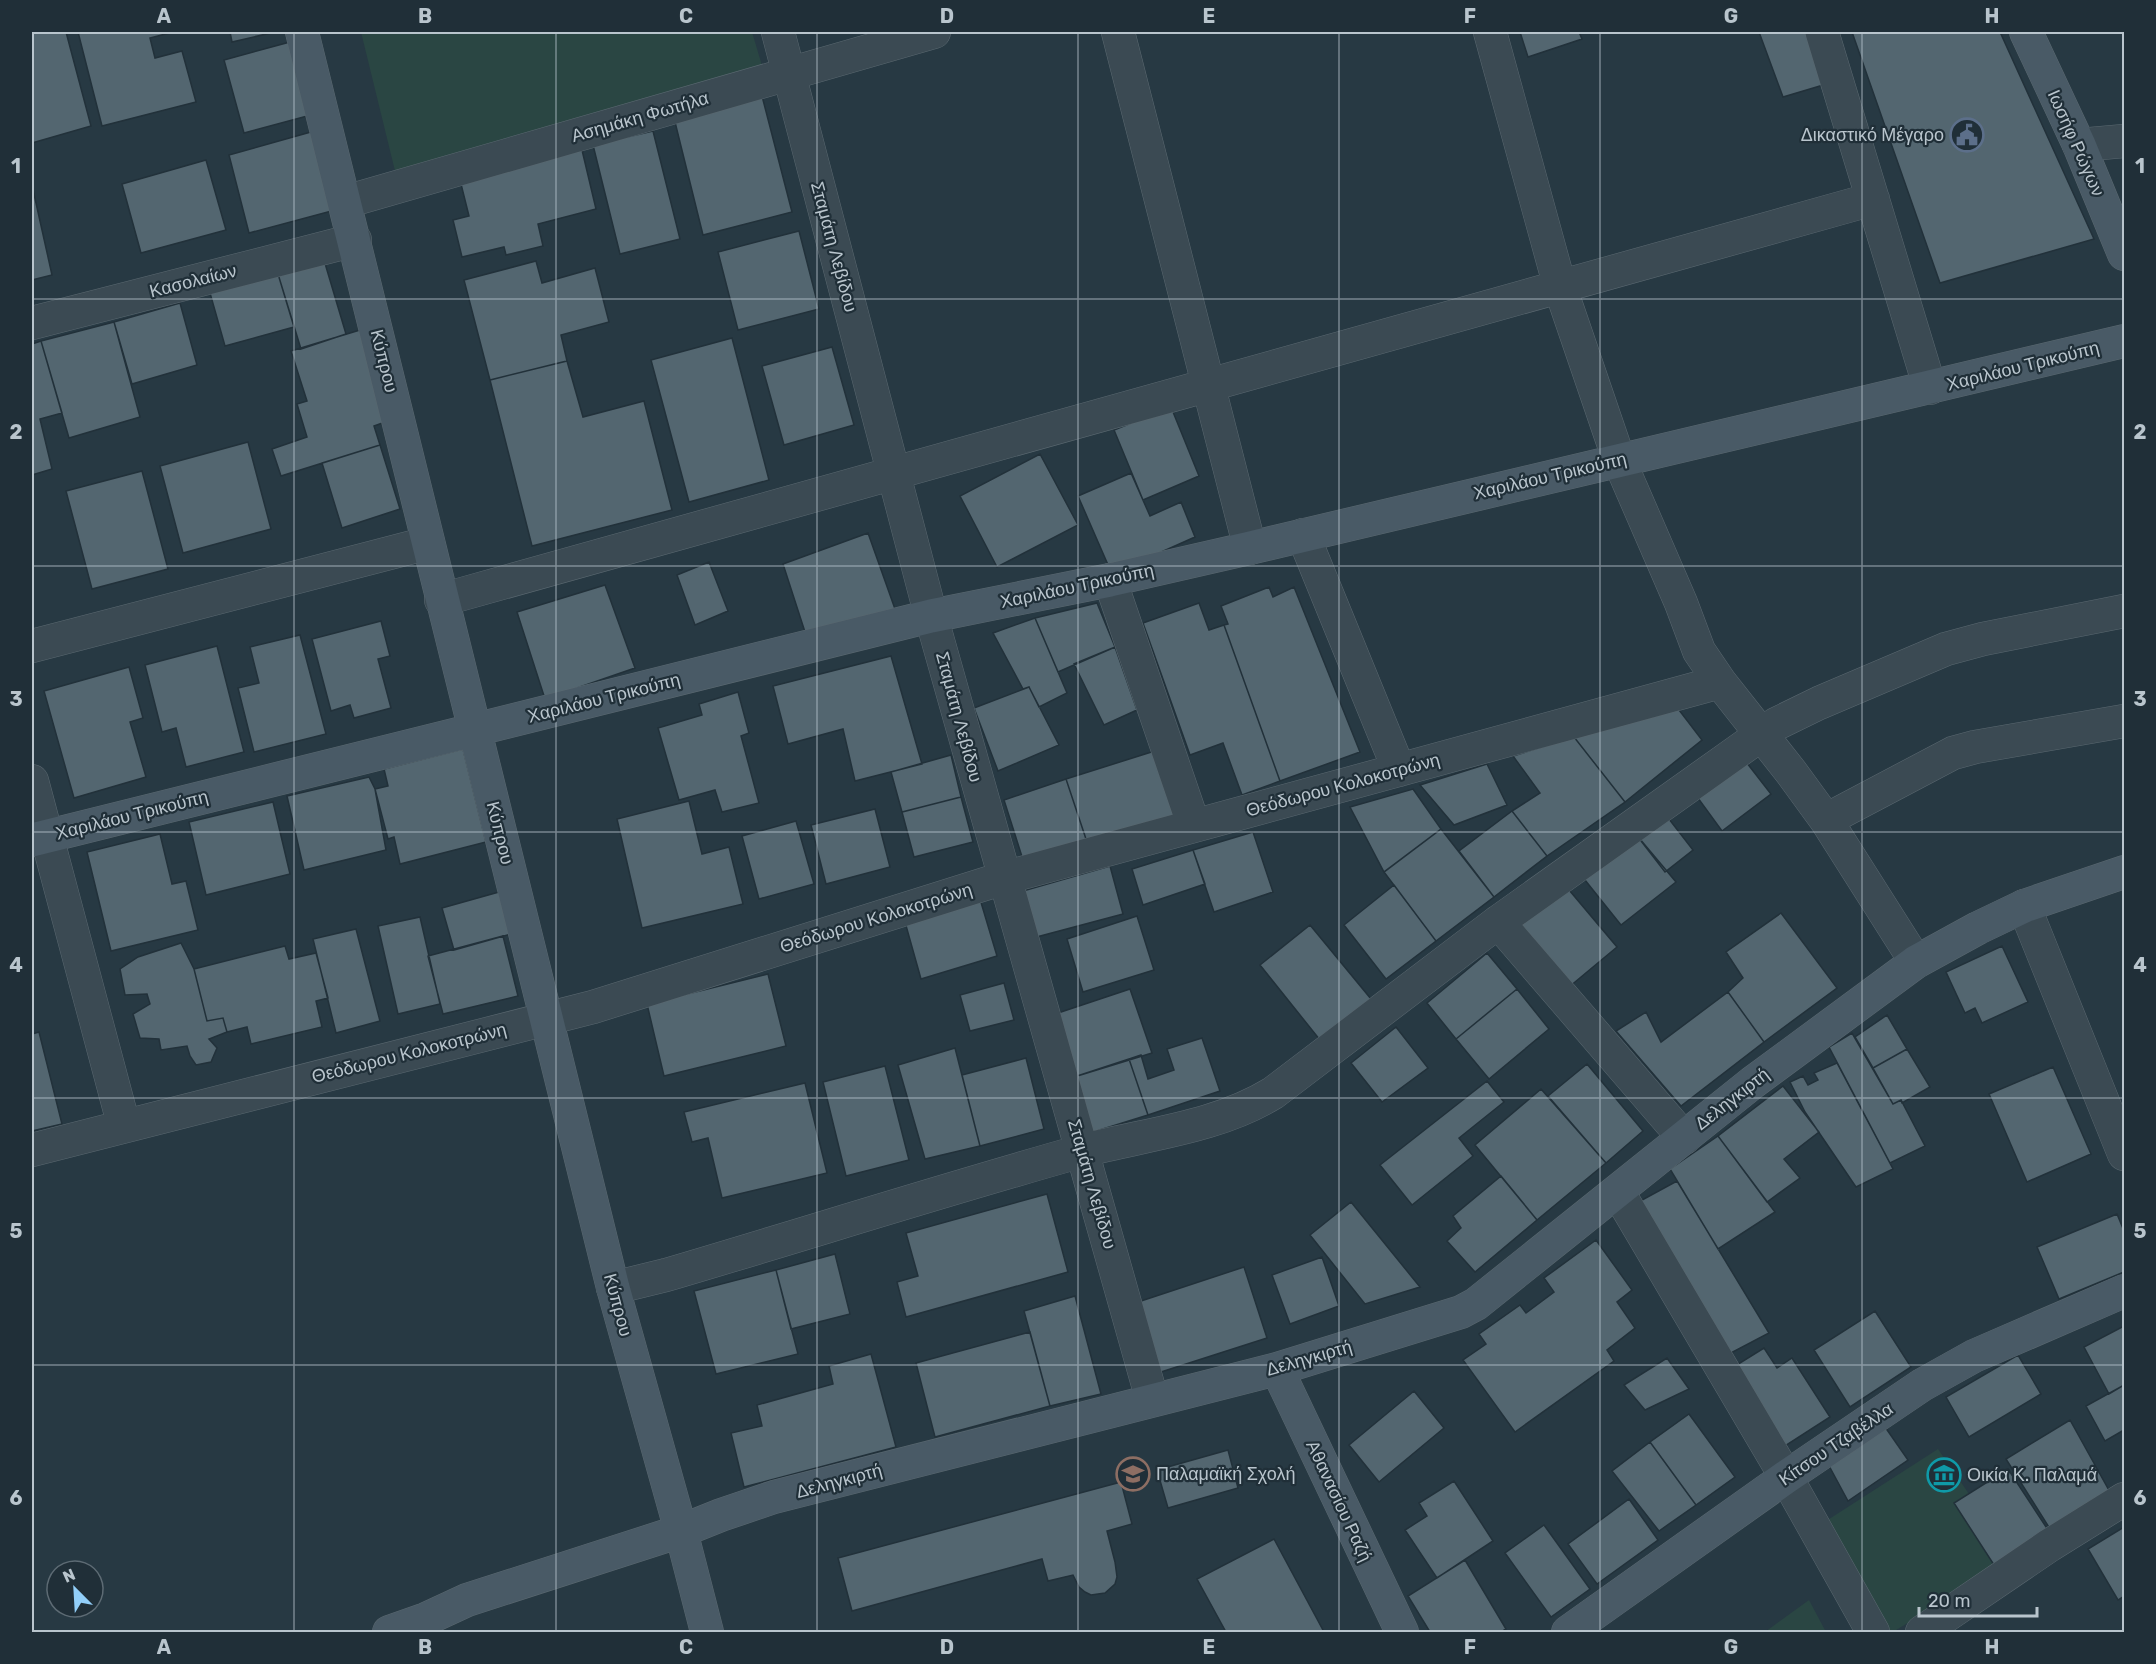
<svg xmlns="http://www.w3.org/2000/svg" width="2156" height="1664" font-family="Rubik,sans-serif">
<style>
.green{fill:#2a4643}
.building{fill:#536670;stroke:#22313a;stroke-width:1.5}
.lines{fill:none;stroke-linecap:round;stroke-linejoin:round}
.street-casing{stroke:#5a6870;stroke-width:34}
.secondary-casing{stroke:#5a6870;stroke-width:34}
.street{stroke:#3b4a53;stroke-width:33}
.secondary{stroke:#495a66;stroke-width:33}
.grid{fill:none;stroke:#b9c5cd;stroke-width:1.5;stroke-opacity:0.55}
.labels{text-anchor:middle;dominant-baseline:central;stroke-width:4.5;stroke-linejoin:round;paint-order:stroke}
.street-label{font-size:18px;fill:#b9c5cd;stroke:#202f38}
.poi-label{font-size:18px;fill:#b9c5cd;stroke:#202f38;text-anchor:start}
.neatline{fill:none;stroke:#b9c5cd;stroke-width:2}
.grid-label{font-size:20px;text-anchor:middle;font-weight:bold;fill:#b9c5cd}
</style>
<rect width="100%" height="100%" fill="#273943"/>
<!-- green -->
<path class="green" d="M 361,32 L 752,32 L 763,69 L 396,175 Z
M 1938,1449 L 1969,1494 L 1955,1503 L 1996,1568 L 1893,1632 L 1882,1632 L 1823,1523 Z
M 1809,1600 L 1826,1632 L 1765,1632 Z"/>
<!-- building -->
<path class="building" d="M 32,32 L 66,32 L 91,126 L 32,143 Z
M 78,32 L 173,32 L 150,38 L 155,58 L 182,51 L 196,102 L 102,126 Z
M 230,32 L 275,32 L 232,42 Z
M 1520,32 L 1579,32 L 1582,39 L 1528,57 Z
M 1759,32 L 1812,32 L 1830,83 L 1783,97 Z
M 1852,32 L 2000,32 L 2094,239 L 1940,283 Z
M 290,42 L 311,115 L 244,133 L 224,60 Z
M 762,96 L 792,212 L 703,235 L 674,118 Z
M 318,130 L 339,209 L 249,233 L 229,155 Z
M 653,131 L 680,239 L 620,254 L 593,145 Z
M 582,150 L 596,209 L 538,224 L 543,246 L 506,255 L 504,247 L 462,257 L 453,220 L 469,216 L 460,180 Z
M 206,160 L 226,230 L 141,253 L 122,184 Z
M 32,185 L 52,275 L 32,280 Z
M 799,231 L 819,309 L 738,330 L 718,252 Z
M 324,260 L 346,334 L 301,349 L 278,274 Z
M 536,261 L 542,283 L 595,268 L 609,322 L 561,335 L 567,361 L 490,380 L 464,280 Z
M 278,274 L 294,327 L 225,346 L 210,293 Z
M 180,303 L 197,365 L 132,384 L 114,322 Z
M 114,322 L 140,417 L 69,438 L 41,341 Z
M 360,330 L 388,421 L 374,426 L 380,445 L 281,476 L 272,449 L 307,437 L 297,404 L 307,401 L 291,351 Z
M 732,338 L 769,480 L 689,502 L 651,360 Z
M 41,341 L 62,413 L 40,419 L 52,469 L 32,475 L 32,344 Z
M 832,347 L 854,425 L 784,445 L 762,366 Z
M 567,361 L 583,417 L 644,401 L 672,510 L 532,546 L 490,380 Z
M 1171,407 L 1199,476 L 1143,500 L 1114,430 Z
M 248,442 L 271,529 L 183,553 L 160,466 Z
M 380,445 L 400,509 L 342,528 L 322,463 Z
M 1040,454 L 1078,525 L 997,567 L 960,496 Z
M 142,471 L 168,569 L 92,589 L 66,491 Z
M 1131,473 L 1150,516 L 1181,502 L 1195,537 L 1112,574 L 1078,496 Z
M 868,533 L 895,609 L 805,632 L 783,564 Z
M 709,562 L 728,611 L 695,625 L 677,575 Z
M 605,585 L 635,668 L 545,699 L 517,612 Z
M 1269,587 L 1273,597 L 1294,587 L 1360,752 L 1280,781 L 1224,625 L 1228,624 L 1221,606 Z
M 1097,603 L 1115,647 L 1058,672 L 1035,618 Z
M 1199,603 L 1209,630 L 1224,625 L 1280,781 L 1242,795 L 1223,743 L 1190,755 L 1143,623 Z
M 1035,618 L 1067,693 L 1039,707 L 1029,687 L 1023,689 L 993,633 Z
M 381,621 L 390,656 L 378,659 L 391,708 L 354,718 L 350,705 L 331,711 L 312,639 Z
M 300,635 L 326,734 L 254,752 L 238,688 L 259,683 L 250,647 Z
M 217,646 L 244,752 L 186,767 L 176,728 L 162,732 L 145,665 Z
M 1115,647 L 1137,710 L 1104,725 L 1074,664 Z
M 891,656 L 922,764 L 855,781 L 843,729 L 788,744 L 773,686 Z
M 129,667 L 143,718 L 130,722 L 146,777 L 74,798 L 44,691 Z
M 1029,687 L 1059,745 L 998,771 L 974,708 Z
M 738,692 L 749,733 L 741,736 L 759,803 L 722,812 L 715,790 L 679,800 L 658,728 L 702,715 L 699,704 Z
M 1676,706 L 1702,740 L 1625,802 L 1574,737 Z
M 1574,737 L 1625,802 L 1547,856 L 1512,811 L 1540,793 L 1513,756 Z
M 463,749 L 486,842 L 400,864 L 394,837 L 388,839 L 375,789 L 388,786 L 384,769 Z
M 1161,749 L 1182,813 L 1087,842 L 1066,779 Z
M 951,755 L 961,797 L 902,812 L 891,772 Z
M 1743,758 L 1771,794 L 1722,831 L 1695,794 Z
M 1487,764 L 1507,805 L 1454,825 L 1420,785 Z
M 369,777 L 375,789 L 386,850 L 304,870 L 287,796 Z
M 1066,779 L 1087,842 L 1024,863 L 1004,800 Z
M 1413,789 L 1441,829 L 1384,872 L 1350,807 Z
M 961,797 L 973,842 L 914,857 L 902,812 Z
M 689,801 L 702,854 L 729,847 L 743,904 L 642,928 L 617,819 Z
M 273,802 L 290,874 L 206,895 L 189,822 Z
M 875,809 L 890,867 L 826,884 L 811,825 Z
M 1662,810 L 1693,850 L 1665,872 L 1634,832 Z
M 1512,811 L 1547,856 L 1494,897 L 1459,851 Z
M 796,821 L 814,884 L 759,899 L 742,836 Z
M 1441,829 L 1494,897 L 1436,941 L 1384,872 Z
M 1253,832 L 1273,892 L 1214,912 L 1193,850 Z
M 1634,832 L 1676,882 L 1621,925 L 1581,875 Z
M 160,834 L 172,884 L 186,881 L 198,930 L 111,951 L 87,852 Z
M 1193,850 L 1205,884 L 1143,905 L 1132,869 Z
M 1110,866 L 1123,914 L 1029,939 L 1016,893 Z
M 1564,884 L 1617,947 L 1569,987 L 1516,924 Z
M 1394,885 L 1436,941 L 1386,979 L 1344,925 Z
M 499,892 L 511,934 L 454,950 L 442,908 Z
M 980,899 L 997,956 L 921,979 L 905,922 Z
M 1781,913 L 1837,988 L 1764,1042 L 1728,992 L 1743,978 L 1726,952 Z
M 1137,916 L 1154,970 L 1083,992 L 1067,939 Z
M 420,917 L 440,1004 L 398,1014 L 378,926 Z
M 1310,925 L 1371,999 L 1320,1040 L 1260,965 Z
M 356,929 L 380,1021 L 336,1033 L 313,939 Z
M 503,936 L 518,996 L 443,1014 L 428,956 Z
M 181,943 L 194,969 L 207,1021 L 223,1018 L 227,1032 L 209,1039 L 217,1048 L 211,1062 L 196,1065 L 190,1056 L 187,1046 L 161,1050 L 159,1039 L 140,1038 L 133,1014 L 150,1004 L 147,994 L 125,995 L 120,969 L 138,957 Z
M 285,946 L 289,959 L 316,953 L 328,998 L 316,1001 L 322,1027 L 251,1044 L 247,1027 L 227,1032 L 223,1018 L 207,1021 L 194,969 Z
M 2002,946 L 2028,1002 L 1982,1023 L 1975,1008 L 1965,1013 L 1946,972 Z
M 1487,953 L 1517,989 L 1456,1039 L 1427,1003 Z
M 768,974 L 786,1046 L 664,1076 L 647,1004 Z
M 1004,983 L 1014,1020 L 970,1031 L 960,995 Z
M 1130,989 L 1152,1053 L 1074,1077 L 1055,1014 Z
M 1517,989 L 1549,1029 L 1489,1079 L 1456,1039 Z
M 1728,992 L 1764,1042 L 1681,1106 L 1616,1031 L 1646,1012 L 1661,1042 Z
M 1887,1015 L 1907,1049 L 1873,1068 L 1855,1037 Z
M 1396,1027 L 1428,1068 L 1382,1102 L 1351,1063 Z
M 39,1032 L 62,1124 L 32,1131 L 32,1034 Z
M 1852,1033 L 1893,1104 L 1901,1100 L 1925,1146 L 1890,1163 L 1829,1047 Z
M 1202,1038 L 1220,1091 L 1148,1115 L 1129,1059 L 1141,1055 L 1148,1079 L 1174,1070 L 1167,1049 Z
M 955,1048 L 980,1146 L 925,1159 L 898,1065 Z
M 1907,1049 L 1930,1087 L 1902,1103 L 1901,1100 L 1893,1104 L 1873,1068 Z
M 1026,1058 L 1044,1129 L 980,1146 L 962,1075 Z
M 1129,1059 L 1148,1115 L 1090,1133 L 1074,1077 Z
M 1837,1063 L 1893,1169 L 1856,1187 L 1805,1112 L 1790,1082 L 1803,1076 L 1808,1085 L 1818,1080 L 1814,1073 Z
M 1587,1064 L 1643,1131 L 1606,1163 L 1548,1096 Z
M 885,1066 L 909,1160 L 846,1176 L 823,1082 Z
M 2053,1067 L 2091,1154 L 2027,1182 L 1989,1094 Z
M 1487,1081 L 1504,1102 L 1459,1138 L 1473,1156 L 1412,1205 L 1380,1165 Z
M 805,1083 L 827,1173 L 722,1198 L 708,1138 L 692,1142 L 684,1112 Z
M 1783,1086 L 1819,1132 L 1784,1159 L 1800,1178 L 1767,1202 L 1718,1136 Z
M 1541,1089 L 1606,1163 L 1537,1220 L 1475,1145 Z
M 1718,1136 L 1775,1212 L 1718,1249 L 1670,1169 Z
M 1501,1176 L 1537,1220 L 1475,1272 L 1447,1241 L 1461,1228 L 1453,1216 Z
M 1677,1181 L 1769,1333 L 1729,1354 L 1631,1206 Z
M 1047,1194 L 1068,1272 L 906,1317 L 897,1282 L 918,1276 L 906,1233 Z
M 1351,1202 L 1420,1287 L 1365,1304 L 1310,1235 Z
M 2117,1214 L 2124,1231 L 2124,1272 L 2059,1299 L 2037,1247 Z
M 1596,1240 L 1632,1290 L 1617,1302 L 1635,1328 L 1607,1350 L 1614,1361 L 1515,1432 L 1463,1360 L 1486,1344 L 1479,1334 L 1520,1305 L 1526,1313 L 1554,1292 L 1544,1278 Z
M 835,1254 L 850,1314 L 791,1329 L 776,1270 Z
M 1322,1257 L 1339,1306 L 1290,1324 L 1272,1275 Z
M 1244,1267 L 1267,1338 L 1161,1372 L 1138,1302 Z
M 776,1270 L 798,1354 L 716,1374 L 694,1291 Z
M 1075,1296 L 1101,1394 L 1050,1406 L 1024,1311 Z
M 1875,1311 L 1911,1367 L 1850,1407 L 1814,1350 Z
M 2124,1326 L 2124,1385 L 2109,1394 L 2084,1347 Z
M 1030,1332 L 1050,1406 L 935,1437 L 916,1363 Z
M 1764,1348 L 1777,1368 L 1792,1358 L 1830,1417 L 1777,1451 L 1727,1371 Z
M 871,1354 L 896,1447 L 744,1487 L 731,1433 L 762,1426 L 757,1405 L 833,1384 L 829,1366 Z
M 2018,1355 L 2041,1394 L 1969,1437 L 1946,1397 Z
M 1667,1358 L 1689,1389 L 1645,1410 L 1624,1385 Z
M 2124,1385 L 2124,1430 L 2105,1441 L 2086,1406 Z
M 1414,1391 L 1444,1428 L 1379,1482 L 1349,1445 Z
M 1689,1414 L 1735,1477 L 1696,1505 L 1650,1442 Z
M 2070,1420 L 2111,1494 L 2052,1532 L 2006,1459 Z
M 1883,1424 L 1908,1460 L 1848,1501 L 1827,1462 Z
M 1650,1442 L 1696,1505 L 1659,1531 L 1612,1471 Z
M 1228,1450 L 1238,1488 L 1168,1508 L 1157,1470 Z
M 2008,1469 L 2050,1533 L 1996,1568 L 1954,1503 Z
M 1454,1481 L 1493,1541 L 1437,1578 L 1405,1530 L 1427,1516 L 1419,1503 Z
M 1121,1482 L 1132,1524 L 1107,1531 L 1115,1562 L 1117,1577 L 1115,1584 L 1105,1593 L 1091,1595 L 1085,1592 L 1079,1587 L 1073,1575 L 1048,1581 L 1042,1559 L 852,1611 L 838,1558 Z
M 1629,1499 L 1658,1540 L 1597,1584 L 1568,1544 Z
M 1544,1525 L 1590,1589 L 1551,1617 L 1505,1553 Z
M 2124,1527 L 2124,1596 L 2118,1600 L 2088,1549 Z
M 1274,1539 L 1324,1632 L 1226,1632 L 1197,1579 Z
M 1465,1560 L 1506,1629 L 1501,1632 L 1430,1632 L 1408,1596 Z"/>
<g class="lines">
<defs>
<path id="street" d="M 778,32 L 931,616 L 1152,1399
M 1118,32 L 1250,548
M 1490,32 L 1560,287 L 1619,460 L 1681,603 L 1699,651 L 1720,682 L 1791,772 L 1826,820 L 1916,962
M 1822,32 L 1930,388
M 2079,145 L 2124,141
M 345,202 L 934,32
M 32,323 L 355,240
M 1303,535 L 1399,770
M 1110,580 L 1194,826
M 441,600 L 1873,199
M 32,646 L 428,543
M 32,781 L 124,1126
M 1826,820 L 1953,753 L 1975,747 L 2124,721
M 2024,906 L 2124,1154
M 1498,922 L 1684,1138
M 32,1150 L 593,1007 L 1004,878 L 1720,682
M 1618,1192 L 1786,1477 L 1873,1632
M 613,1288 L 666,1275 C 805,1234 943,1190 1082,1151 C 1145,1134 1216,1128 1273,1093 L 1498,922 L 1776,724 L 1819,703 L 1946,649 L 1983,639 L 2124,611
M 1922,1632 L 2050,1545 L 2124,1499"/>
<path id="secondary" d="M 302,32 L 613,1288 L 681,1531 L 707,1632
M 2026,32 L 2079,145 L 2124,254
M 32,840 L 931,616 L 1110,580 L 1250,548 L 2124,341
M 1277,1369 L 1402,1632
M 389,1632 L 426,1619 L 467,1600 L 681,1531 L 721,1515 L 774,1497 L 1277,1369 L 1461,1312 L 1476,1304 L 1752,1083 L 1916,962 L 1978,928 L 2024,906 L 2124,872
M 1568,1632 L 1786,1477 L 1922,1385 L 1974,1356 L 2124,1291"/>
</defs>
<!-- street casing -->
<use href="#street" class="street-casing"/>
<!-- secondary casing -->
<use href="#secondary" class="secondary-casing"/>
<!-- street -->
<use href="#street" class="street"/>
<!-- secondary -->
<use href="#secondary" class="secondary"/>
</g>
<!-- grid -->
<path class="grid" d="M 294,32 L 294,1632M 556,32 L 556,1632M 817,32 L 817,1632M 1078,32 L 1078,1632M 1339,32 L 1339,1632M 1600,32 L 1600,1632M 1862,32 L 1862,1632M 32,299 L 2124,299M 32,566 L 2124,566M 32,832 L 2124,832M 32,1098 L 2124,1098M 32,1365 L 2124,1365"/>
<!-- icons -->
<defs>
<symbol id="civic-ring" viewBox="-11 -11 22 22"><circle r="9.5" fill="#202f38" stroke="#5c6f8a" stroke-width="1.5"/><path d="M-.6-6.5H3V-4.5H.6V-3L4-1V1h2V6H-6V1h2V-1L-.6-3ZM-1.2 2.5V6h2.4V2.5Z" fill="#5c6f8a"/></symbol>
<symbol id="school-ring" viewBox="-11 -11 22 22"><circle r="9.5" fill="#202f38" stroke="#8d6e63" stroke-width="1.5"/><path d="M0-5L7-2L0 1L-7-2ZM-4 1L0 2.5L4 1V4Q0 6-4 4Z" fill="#8d6e63"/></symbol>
<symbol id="museum-ring" viewBox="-11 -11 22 22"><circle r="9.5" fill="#202f38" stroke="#0f9aa8" stroke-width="1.5"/><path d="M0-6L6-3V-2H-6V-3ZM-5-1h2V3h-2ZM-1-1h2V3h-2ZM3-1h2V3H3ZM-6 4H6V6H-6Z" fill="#0f9aa8"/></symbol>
</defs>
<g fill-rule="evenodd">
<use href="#civic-ring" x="1948" y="116" width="38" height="38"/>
<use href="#school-ring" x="1114" y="1455" width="38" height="38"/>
<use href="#museum-ring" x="1925" y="1456" width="38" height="38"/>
</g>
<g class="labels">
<!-- street labels -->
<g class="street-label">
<text transform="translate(640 117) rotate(-16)">Ασημάκη Φωτήλα</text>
<text transform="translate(2076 143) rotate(66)">Ιωσήφ Ρώγων</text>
<text transform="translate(834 247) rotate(75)">Σταμάτη Λεβίδου</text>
<text transform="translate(193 281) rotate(-14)">Κασολαίων</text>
<text transform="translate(384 361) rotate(76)">Κύπρου</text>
<text transform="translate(2023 366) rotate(-14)">Χαριλάου Τρικούπη</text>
<text transform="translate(1550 476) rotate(-13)">Χαριλάου Τρικούπη</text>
<text transform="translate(1077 586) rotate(-12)">Χαριλάου Τρικούπη</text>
<text transform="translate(604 698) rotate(-14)">Χαριλάου Τρικούπη</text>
<text transform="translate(959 717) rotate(75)">Σταμάτη Λεβίδου</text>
<text transform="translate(1343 785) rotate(-15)">Θεόδωρου Κολοκοτρώνη</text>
<text transform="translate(132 815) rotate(-14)">Χαριλάου Τρικούπη</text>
<text transform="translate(500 833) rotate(76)">Κύπρου</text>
<text transform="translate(876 918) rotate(-17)">Θεόδωρου Κολοκοτρώνη</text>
<text transform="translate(409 1053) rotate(-14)">Θεόδωρου Κολοκοτρώνη</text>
<text transform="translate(1732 1099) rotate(-38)">Δεληγκιρτή</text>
<text transform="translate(1092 1184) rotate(74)">Σταμάτη Λεβίδου</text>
<text transform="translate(618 1305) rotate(75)">Κύπρου</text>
<text transform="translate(1309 1358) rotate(-16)">Δεληγκιρτή</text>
<text transform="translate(1836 1444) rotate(-34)">Κίτσου Τζαβέλλα</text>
<text transform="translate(839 1481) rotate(-15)">Δεληγκιρτή</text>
<text transform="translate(1339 1501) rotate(65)">Αθανασίου Ραζή</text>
</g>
<!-- poi labels -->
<g class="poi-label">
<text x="1944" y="135" text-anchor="end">Δικαστικό Μέγαρο</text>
<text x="1156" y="1474">Παλαμαϊκή Σχολή</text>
<text x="1967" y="1475">Οικία Κ. Παλαμά</text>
</g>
</g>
<!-- border -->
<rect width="2156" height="1664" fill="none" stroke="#202f38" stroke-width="66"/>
<!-- north arrow -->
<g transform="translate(75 1589) rotate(336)"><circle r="28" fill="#202f38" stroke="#5d6b74" stroke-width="1.5"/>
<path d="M0-4.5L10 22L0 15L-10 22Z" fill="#92cff9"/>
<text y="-9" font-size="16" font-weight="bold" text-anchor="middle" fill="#b9c5cd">N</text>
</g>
<!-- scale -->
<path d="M1919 1607v9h118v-9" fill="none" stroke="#b9c5cd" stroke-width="3"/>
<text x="1928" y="1607" font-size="18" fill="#b9c5cd" stroke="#202f38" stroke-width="4.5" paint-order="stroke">20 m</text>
<rect x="33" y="33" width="2090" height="1598" class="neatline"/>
<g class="grid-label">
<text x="164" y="23">A</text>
<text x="425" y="23">B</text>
<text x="686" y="23">C</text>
<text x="947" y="23">D</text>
<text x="1209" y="23">E</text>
<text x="1470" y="23">F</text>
<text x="1731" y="23">G</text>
<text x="1992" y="23">H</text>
<text x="16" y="173">1</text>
<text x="2140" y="173">1</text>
<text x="16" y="439">2</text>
<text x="2140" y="439">2</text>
<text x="16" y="706">3</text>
<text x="2140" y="706">3</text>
<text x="16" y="972">4</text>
<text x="2140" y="972">4</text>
<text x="16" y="1238">5</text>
<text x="2140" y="1238">5</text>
<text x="16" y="1505">6</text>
<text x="2140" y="1505">6</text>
<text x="164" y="1654">A</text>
<text x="425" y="1654">B</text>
<text x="686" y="1654">C</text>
<text x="947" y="1654">D</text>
<text x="1209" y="1654">E</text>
<text x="1470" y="1654">F</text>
<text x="1731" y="1654">G</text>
<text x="1992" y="1654">H</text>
</g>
</svg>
